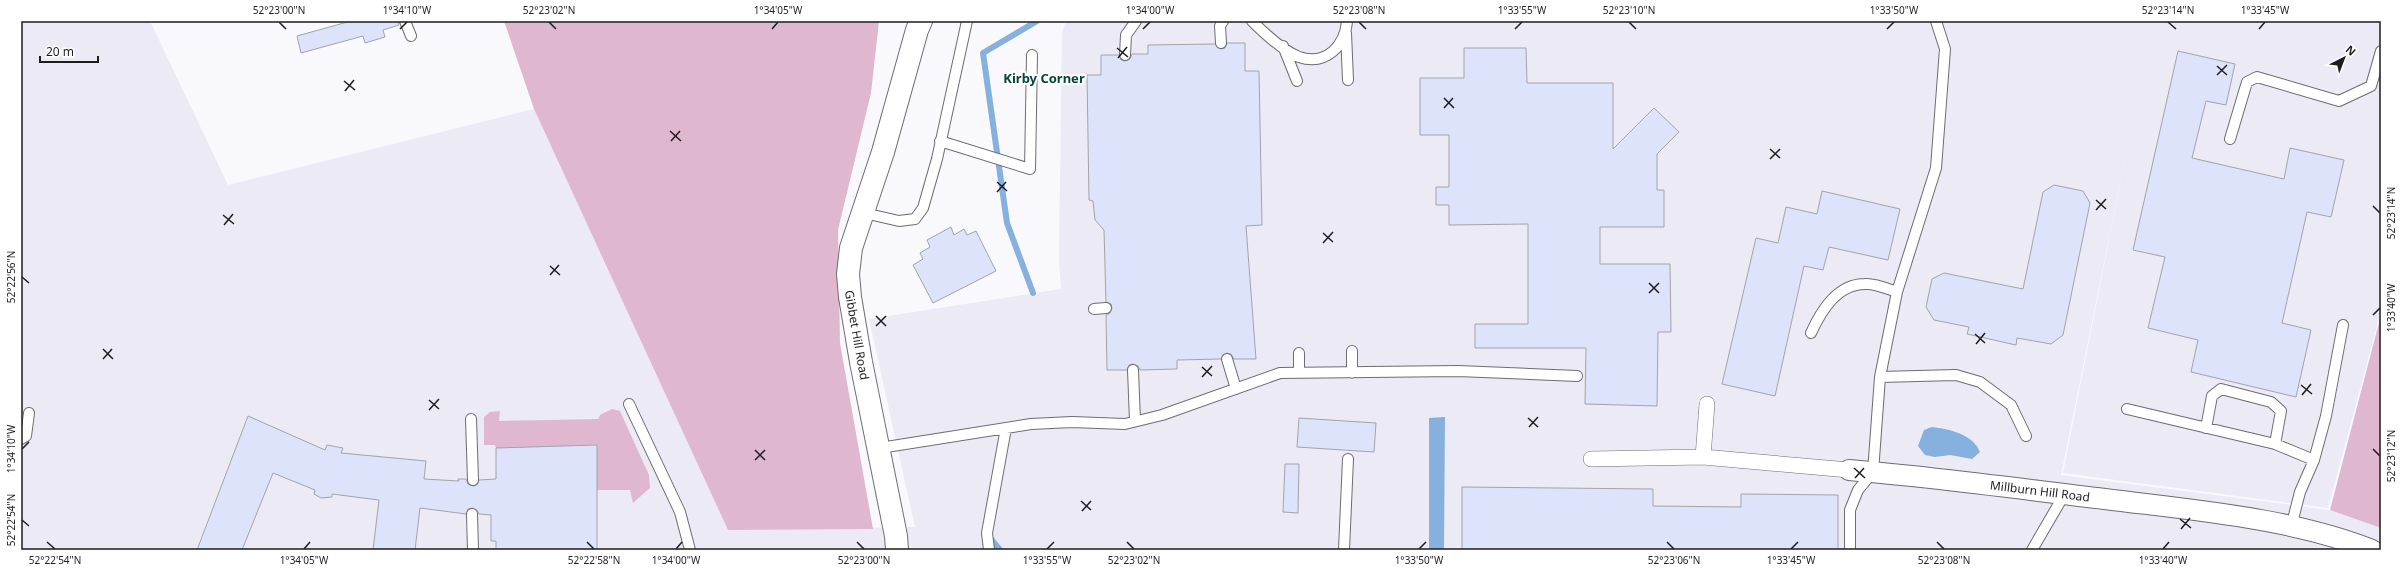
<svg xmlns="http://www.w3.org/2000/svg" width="2402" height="571" font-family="'Noto Sans',sans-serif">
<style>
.built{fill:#eceaf5}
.green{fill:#dfb8d0}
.water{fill:#86b0dd}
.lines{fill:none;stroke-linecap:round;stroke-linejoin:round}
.stream{stroke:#86b0dd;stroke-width:6}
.building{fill:#dce3fa;stroke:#a3a4a8}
.service-casing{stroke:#6d6c70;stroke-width:12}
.pedestrian-casing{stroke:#6d6c70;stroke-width:16}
.minor-casing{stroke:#6d6c70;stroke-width:22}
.tertiary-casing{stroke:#6d6c70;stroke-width:24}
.service{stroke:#fff;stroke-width:10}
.pedestrian{stroke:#fff;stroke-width:15}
.minor{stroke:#fff;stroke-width:20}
.tertiary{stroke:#fff;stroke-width:22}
.ticks{fill:none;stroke:#1d1d1e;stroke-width:1.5}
.labels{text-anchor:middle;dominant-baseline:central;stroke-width:4;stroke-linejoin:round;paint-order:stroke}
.street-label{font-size:12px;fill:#1d1d1e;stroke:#fff}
.neighbourhood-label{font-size:13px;font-weight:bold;fill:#04443d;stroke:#fff}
.neatline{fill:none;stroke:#1d1d1e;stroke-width:1.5}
.ticks-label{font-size:10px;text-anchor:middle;fill:#1d1d1e}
</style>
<rect width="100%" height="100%" fill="#f9f8fc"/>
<!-- built -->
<path class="built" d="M 21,21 L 150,21 L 228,185 L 534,109 L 728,530 L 915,527 L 869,319 L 1061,289 L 1059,259 L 1062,33 L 1066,21 L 2381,21 L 2381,311 L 2328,508 L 2063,473 L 2128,144 L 2061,475 L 2330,510 L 2381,528 L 2381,550 L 21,550 Z"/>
<!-- green -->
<path class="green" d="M 504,21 L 879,21 L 871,93 L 838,230 L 840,343 L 873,529 L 728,530 L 534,109 Z
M 2381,315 L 2381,528 L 2330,510 Z
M 612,409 L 620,411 L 649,475 L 650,488 L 633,503 L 630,490 L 597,490 L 496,448 L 495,445 L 484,445 L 484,417 L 490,412 L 500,411 L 499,421 L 598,419 L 600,415 Z"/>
<!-- water -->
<path class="water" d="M 1445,417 L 1444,550 L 1429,550 L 1429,418 Z
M 1932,427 C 1949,429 1973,434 1980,452 L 1972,459 L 1950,455 L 1935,457 L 1925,455 L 1918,446 L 1924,430 Z"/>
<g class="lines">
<!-- stream -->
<path class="stream" d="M 1033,293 L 1007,223 L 983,53 L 1037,21
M 991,539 L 1000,550"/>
</g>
<!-- building -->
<path class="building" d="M 351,21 L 398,21 L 399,25 L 383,30 L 385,37 L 365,43 L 363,36 L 301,53 L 297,36 Z
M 1227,43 L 1245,43 L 1245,71 L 1259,71 L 1262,225 L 1246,226 L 1256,359 L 1234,359 L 1231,354 L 1226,353 L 1221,359 L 1177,360 L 1177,369 L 1140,370 L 1138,366 L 1133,364 L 1129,365 L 1127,370 L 1107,370 L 1106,315 L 1110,313 L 1112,308 L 1111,304 L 1106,302 L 1104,230 L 1095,220 L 1093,201 L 1089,200 L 1087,75 L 1101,75 L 1101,55 L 1119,55 L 1121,60 L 1125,61 L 1130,59 L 1132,54 L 1148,54 L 1148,45 L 1215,44 L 1221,49 L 1225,48 Z
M 1464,48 L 1526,48 L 1527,83 L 1613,83 L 1613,149 L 1654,108 L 1679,132 L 1657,154 L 1657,190 L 1664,190 L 1664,227 L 1600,227 L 1600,264 L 1670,264 L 1671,332 L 1658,332 L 1657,406 L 1585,404 L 1586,348 L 1475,348 L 1475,324 L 1528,324 L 1528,224 L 1449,225 L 1449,205 L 1436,205 L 1436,187 L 1449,187 L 1449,135 L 1420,135 L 1420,78 L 1464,78 Z
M 2178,51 L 2235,64 L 2226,105 L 2206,101 L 2192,158 L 2284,179 L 2290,148 L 2344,160 L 2331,217 L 2307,212 L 2282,323 L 2311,330 L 2296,397 L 2191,372 L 2198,340 L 2148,328 L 2165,257 L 2133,250 Z
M 2054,185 L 2083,191 L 2090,203 L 2063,335 L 2051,344 L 2017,338 L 2016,345 L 1967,334 L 1969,327 L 1934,320 L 1926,307 L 1932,279 L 1944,273 L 2023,289 L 2043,192 Z
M 1822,191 L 1900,209 L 1888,260 L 1829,247 L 1823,270 L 1804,266 L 1775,396 L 1722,384 L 1756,238 L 1778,243 L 1786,207 L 1817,214 Z
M 951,227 L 954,235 L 964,229 L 967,235 L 976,231 L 996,271 L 933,303 L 913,265 L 923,259 L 920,253 L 930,247 L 927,240 Z
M 248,416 L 325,450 L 327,445 L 343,448 L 341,453 L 426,461 L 424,479 L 459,481 L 458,479 L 466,479 L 468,484 L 473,486 L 477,485 L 479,480 L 496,479 L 496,448 L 597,445 L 597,550 L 496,550 L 496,541 L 491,541 L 491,515 L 479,514 L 477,510 L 472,508 L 468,509 L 466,514 L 420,508 L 415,550 L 373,550 L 379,500 L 332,494 L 332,497 L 321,498 L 314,494 L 315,490 L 273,473 L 242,550 L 197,550 Z
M 1299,418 L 1376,423 L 1374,452 L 1297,447 Z
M 1285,464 L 1299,464 L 1298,513 L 1283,512 Z
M 1462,487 L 1653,489 L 1653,506 L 1741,507 L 1741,494 L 1838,495 L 1838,550 L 1462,550 Z"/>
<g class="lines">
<defs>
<path id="service" d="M 405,21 L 411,36
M 1252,21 C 1263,32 1284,51 1299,57 C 1326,66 1345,46 1347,21
M 1346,33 L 1348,80
M 1221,43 L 1220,26 L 1223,21
M 1283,46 L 1297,81
M 1125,55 L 1126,35 L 1136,21
M 2230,139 L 2247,82 L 2257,77 L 2339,101 L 2371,86 L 2381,51
M 940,141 L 1030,169 L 1032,55
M 864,213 L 899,221 L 915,219 L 923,208 L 937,159 L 967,21
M 1094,309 L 1106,308
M 1811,333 C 1821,311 1837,284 1865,284 C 1875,283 1888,289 1897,292
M 1227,359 L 1236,389
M 1133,370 L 1135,421
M 1299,373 L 1299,353
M 1352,373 L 1352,351
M 1880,377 L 1956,375 L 1980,382 L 2011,405 L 2026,436
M 629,404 L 680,512 L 690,550
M 2127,409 L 2275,444 L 2314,460
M 471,419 L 473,480
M 2206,428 L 2212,396 L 2221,389 L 2271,402 L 2281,411 L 2275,444
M 21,439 L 26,436 L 29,413
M 880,448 L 1031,424 L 1072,422 L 1125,424 L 1162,415 L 1280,373 L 1458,371 L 1577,376
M 472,514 L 473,550
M 2291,527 L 2300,492 L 2314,460 L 2326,416 L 2343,325
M 989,550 L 987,533 L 1006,428
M 1344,550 L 1348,459
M 1850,550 L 1850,510 L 1858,490 L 1873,472 L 1880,377 L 1897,292 L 1936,168 L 1945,49 L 1936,21
M 2032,550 L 2064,495"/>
<path id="pedestrian" d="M 1707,404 L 1703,457 L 1849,470
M 1591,459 L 1703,457"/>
<path id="minor" d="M 1849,470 C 1935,477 2020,489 2105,499 C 2191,510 2292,518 2372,550"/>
<path id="tertiary" d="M 897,550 L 896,536 L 861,362 L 850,297 L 848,274 L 851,248 L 883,152 L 917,30 L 921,21"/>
</defs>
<!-- service casing -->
<use href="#service" class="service-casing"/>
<!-- pedestrian casing -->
<use href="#pedestrian" class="pedestrian-casing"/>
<!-- minor casing -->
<use href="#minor" class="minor-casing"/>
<!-- tertiary casing -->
<use href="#tertiary" class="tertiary-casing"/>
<!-- service -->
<use href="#service" class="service"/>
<!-- pedestrian -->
<use href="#pedestrian" class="pedestrian"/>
<!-- minor -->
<use href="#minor" class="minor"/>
<!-- tertiary -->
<use href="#tertiary" class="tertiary"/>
</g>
<!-- ticks -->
<path class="ticks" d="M 279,22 L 286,29M 549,22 L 556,29M 1359,22 L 1366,29M 1629,22 L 1636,29M 2168,22 L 2176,29M 400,29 L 407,22M 772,29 L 778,22M 1143,29 L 1150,22M 1515,29 L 1522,22M 1887,29 L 1894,22M 2259,29 L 2265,22M 1117,48 L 1128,57M 1118,58 L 1127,47M 2217,66 L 2227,75M 2217,75 L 2227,65M 344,81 L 355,90M 345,91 L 354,80M 1444,98 L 1454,108M 1444,108 L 1453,98M 670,131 L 681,141M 671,141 L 680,131M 1770,149 L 1780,158M 1770,159 L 1780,149M 997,182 L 1007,191M 997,192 L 1006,182M 2096,200 L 2106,209M 2373,206 L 2380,213M 2096,210 L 2106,199M 223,215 L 234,224M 224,225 L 233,214M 1323,233 L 1333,242M 1323,243 L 1333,232M 550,266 L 560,275M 550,275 L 559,265M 22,277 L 29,283M 1649,283 L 1659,293M 1649,293 L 1659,283M 2373,315 L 2380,308M 876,316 L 886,326M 876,326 L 886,316M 1975,334 L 1985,343M 1976,344 L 1985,333M 103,349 L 113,359M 103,359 L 112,349M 1202,367 L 1212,376M 1202,377 L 1212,366M 2301,385 L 2312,394M 2302,395 L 2311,384M 429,400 L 439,409M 429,410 L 439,399M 1528,418 L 1538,427M 1529,427 L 1538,417M 22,449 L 29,442M 2373,449 L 2380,456M 755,450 L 765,460M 755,460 L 765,450M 1854,468 L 1865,478M 1855,478 L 1864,468M 1081,501 L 1091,510M 1082,511 L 1091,501M 2180,519 L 2191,528M 22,520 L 29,526M 2181,529 L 2190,518M 47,542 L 55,549M 587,542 L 594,549M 857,542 L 864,549M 1127,542 L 1134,549M 1667,542 L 1674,549M 1937,542 L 1944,549M 304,549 L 310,542M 676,549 L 682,542M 1047,549 L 1054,542M 1419,549 L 1426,542M 1791,549 L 1798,542M 2163,549 L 2169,542"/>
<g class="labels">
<!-- street labels -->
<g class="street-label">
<text transform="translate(857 335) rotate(80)">Gibbet Hill Road</text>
<text transform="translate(2040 491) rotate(7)">Millburn Hill Road</text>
</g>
<!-- neighbourhood labels -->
<g class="neighbourhood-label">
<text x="1044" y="78">Kirby Corner</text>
</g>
</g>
<!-- border -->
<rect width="2402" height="571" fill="none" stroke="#ffffff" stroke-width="44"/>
<!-- north arrow -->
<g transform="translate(2344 58) rotate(42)" stroke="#ffffff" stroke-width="3" paint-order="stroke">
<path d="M0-3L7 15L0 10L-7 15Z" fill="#1d1d1e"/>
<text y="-6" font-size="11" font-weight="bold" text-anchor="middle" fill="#1d1d1e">N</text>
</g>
<!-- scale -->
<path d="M40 56v6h58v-6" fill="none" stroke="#1d1d1e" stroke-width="2"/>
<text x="46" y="56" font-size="12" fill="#1d1d1e" stroke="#ffffff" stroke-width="3" paint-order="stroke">20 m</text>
<rect x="22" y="22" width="2358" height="527" class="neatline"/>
<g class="ticks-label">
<text x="279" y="14">52°23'00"N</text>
<text x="407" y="14">1°34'10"W</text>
<text x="549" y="14">52°23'02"N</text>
<text x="778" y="14">1°34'05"W</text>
<text x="1150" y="14">1°34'00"W</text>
<text x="1359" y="14">52°23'08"N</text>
<text x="1522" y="14">1°33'55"W</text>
<text x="1629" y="14">52°23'10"N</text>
<text x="1894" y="14">1°33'50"W</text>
<text x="2168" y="14">52°23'14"N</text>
<text x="2265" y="14">1°33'45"W</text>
<text transform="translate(2391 213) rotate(-90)" y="4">52°23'14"N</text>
<text transform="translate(11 277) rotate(-90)" y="4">52°22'56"N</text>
<text transform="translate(2391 308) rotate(-90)" y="4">1°33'40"W</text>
<text transform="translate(11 449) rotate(-90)" y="4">1°34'10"W</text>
<text transform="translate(2391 456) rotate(-90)" y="4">52°23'12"N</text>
<text transform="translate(11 520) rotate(-90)" y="4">52°22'54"N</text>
<text x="55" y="564">52°22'54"N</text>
<text x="304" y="564">1°34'05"W</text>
<text x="594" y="564">52°22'58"N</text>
<text x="676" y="564">1°34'00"W</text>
<text x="864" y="564">52°23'00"N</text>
<text x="1047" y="564">1°33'55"W</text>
<text x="1134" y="564">52°23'02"N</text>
<text x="1419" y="564">1°33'50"W</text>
<text x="1674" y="564">52°23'06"N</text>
<text x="1791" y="564">1°33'45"W</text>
<text x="1944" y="564">52°23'08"N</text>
<text x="2163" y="564">1°33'40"W</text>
</g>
</svg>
